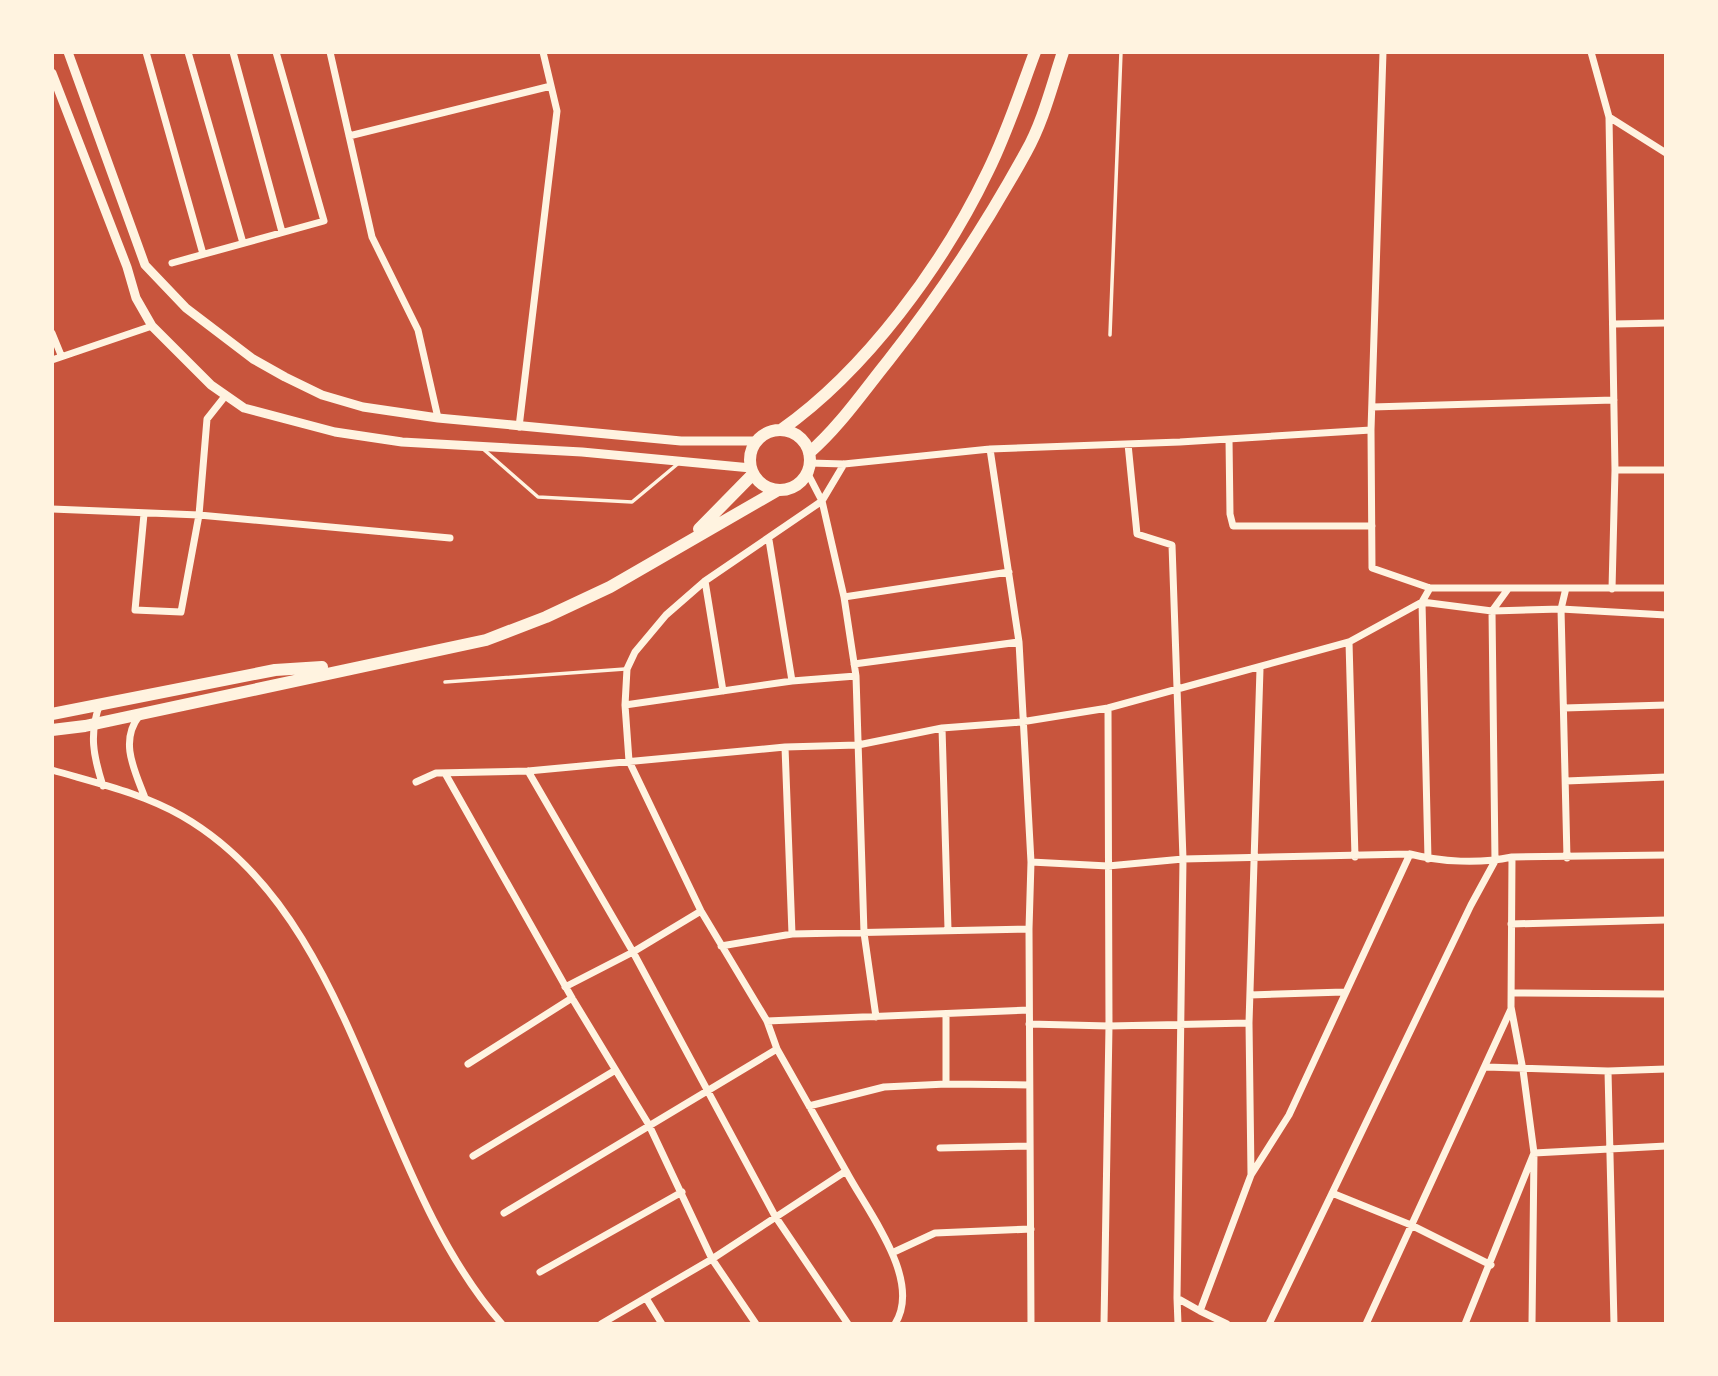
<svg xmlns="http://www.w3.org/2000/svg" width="1718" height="1376" font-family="Lato,sans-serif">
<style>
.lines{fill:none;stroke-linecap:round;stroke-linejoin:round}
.service{stroke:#fff3e0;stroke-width:3.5}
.minor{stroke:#fff3e0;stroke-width:7}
.tertiary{stroke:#fff3e0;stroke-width:9}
.trunk{stroke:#fff3e0;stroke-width:12}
</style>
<rect width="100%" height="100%" fill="#c8553d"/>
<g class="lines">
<!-- service -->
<path class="service" d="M 1110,335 L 1121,52
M 482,448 L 538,497 L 632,502 L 680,462
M 445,682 L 625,669"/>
<!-- minor -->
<path class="minor" d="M 146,52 L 203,254
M 188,52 L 243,243
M 233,52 L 282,232
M 330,52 L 372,237 L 418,330 L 438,418
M 1591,52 L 1609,117 L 1615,470 L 1612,589
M 1609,117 L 1666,153
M 349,136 L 551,86
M 172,263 L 324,221 L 276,52
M 1614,324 L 1666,323
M 52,333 L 61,355
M 52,360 L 152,326
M 1372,407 L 1614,400
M 519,427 L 557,111 L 543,52
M 1371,430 L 1383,52
M 1229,439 L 1230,514 L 1233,526 L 1372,526
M 1128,444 L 1137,534 L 1172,545 L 1183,859 L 1177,1298
M 990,449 L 1019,642 L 1031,862 L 1029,929 L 1031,1324
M 810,463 L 844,464 L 990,449 L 1180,442 L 1371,430 L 1372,568 L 1430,588 L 1666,588
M 1615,470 L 1666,470
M 807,472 L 822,501 L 844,597 L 856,676 L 864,933 L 876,1017
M 52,509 L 199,515 L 450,538
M 144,514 L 135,610 L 181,612 L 199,515 L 207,419 L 226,395
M 769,540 L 792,681
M 705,581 L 723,691
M 1566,588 L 1561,609 L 1567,858
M 844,597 L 1009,572
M 1349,642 L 1355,857
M 854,664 L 1019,642
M 100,703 C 89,734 93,755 103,786
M 625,705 L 792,681 L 856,676
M 1564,708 L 1666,705
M 139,716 C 119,742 135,771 145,798
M 942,728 L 948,929
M 785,747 L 792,934
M 52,770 C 96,783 142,793 182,816 C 359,918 372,1177 502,1324
M 528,771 L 633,952 L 775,1216 L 848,1324
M 446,775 L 572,998 L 649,1125 L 712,1259 L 756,1324
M 1566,781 L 1666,777
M 416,782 L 436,773 L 528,771 L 785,747 L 858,745 L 942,728 L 1021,722 L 1108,708 L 1349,642 L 1422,602 L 1492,611 L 1561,609 L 1666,615
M 1512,857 L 1511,1007 L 1523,1070 L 1534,1153 L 1532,1324
M 1428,859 L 1422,602 L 1430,588
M 1031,862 L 1108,866 L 1183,859 L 1410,854 C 1441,862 1480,864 1512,857 L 1666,855
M 1511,924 L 1666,920
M 721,946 L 792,934 L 1029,929
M 565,987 L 633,952 L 701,911
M 1514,993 L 1666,994
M 1250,995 L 1344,992
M 767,1021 L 1029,1010
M 1029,1024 L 1109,1026 L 1249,1023
M 468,1064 L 572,998
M 1486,1067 L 1608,1071 L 1666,1069
M 1608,1071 L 1614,1324
M 946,1084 L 1029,1085
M 809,1106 L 884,1087 L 946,1084 L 946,1014
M 940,1148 L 1030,1146
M 473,1156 L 614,1071
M 846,1171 C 867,1211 923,1280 895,1324
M 1251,1174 L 1249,1023 L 1260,669
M 1332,1193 L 1411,1225 L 1491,1265
M 504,1213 L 777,1049
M 894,1252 L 935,1233 L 1031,1229
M 540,1272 L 682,1192
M 646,1298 L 662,1324
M 1200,1311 L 1227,1324
M 601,1324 L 712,1259 L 846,1171 L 777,1049 L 767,1021 L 701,911 L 629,761 L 625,705 L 627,669 L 635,652 L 666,615 L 705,581 L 822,501 L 844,464
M 1104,1324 L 1109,1026 L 1108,708
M 1178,1324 L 1177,1298 L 1200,1311 L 1251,1175 L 1289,1115 L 1410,854
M 1269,1324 L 1471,905 L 1495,861 L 1492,611 L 1508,589
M 1366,1324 L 1511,1009
M 1465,1324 L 1534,1153 L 1666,1146"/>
<!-- tertiary -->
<path class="tertiary" d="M 68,52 L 145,265 L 186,308 L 253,359 L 285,377 L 322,395 L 363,407 L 438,418 L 681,441 L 757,441
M 52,73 L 127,267 L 136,298 L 152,326 L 211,385 L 244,408 L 335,432 L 402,442 L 582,452 L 751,468"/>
<!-- trunk -->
<path class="trunk" d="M 781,430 C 866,370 943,265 988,171 C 1007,133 1020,92 1035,52
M750 460a30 30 0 1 1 60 0a30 30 0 1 1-60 0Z
M 809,453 C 839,427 863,392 888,361 C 940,295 986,225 1026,152 C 1043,122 1052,85 1063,52
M 699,529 L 753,474
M 52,714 L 275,670 L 322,667
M 52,730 L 85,726 L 486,640 L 546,617 L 610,587 L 778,490"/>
</g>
<!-- border -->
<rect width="1718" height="1376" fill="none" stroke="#fff3e0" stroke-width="108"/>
</svg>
